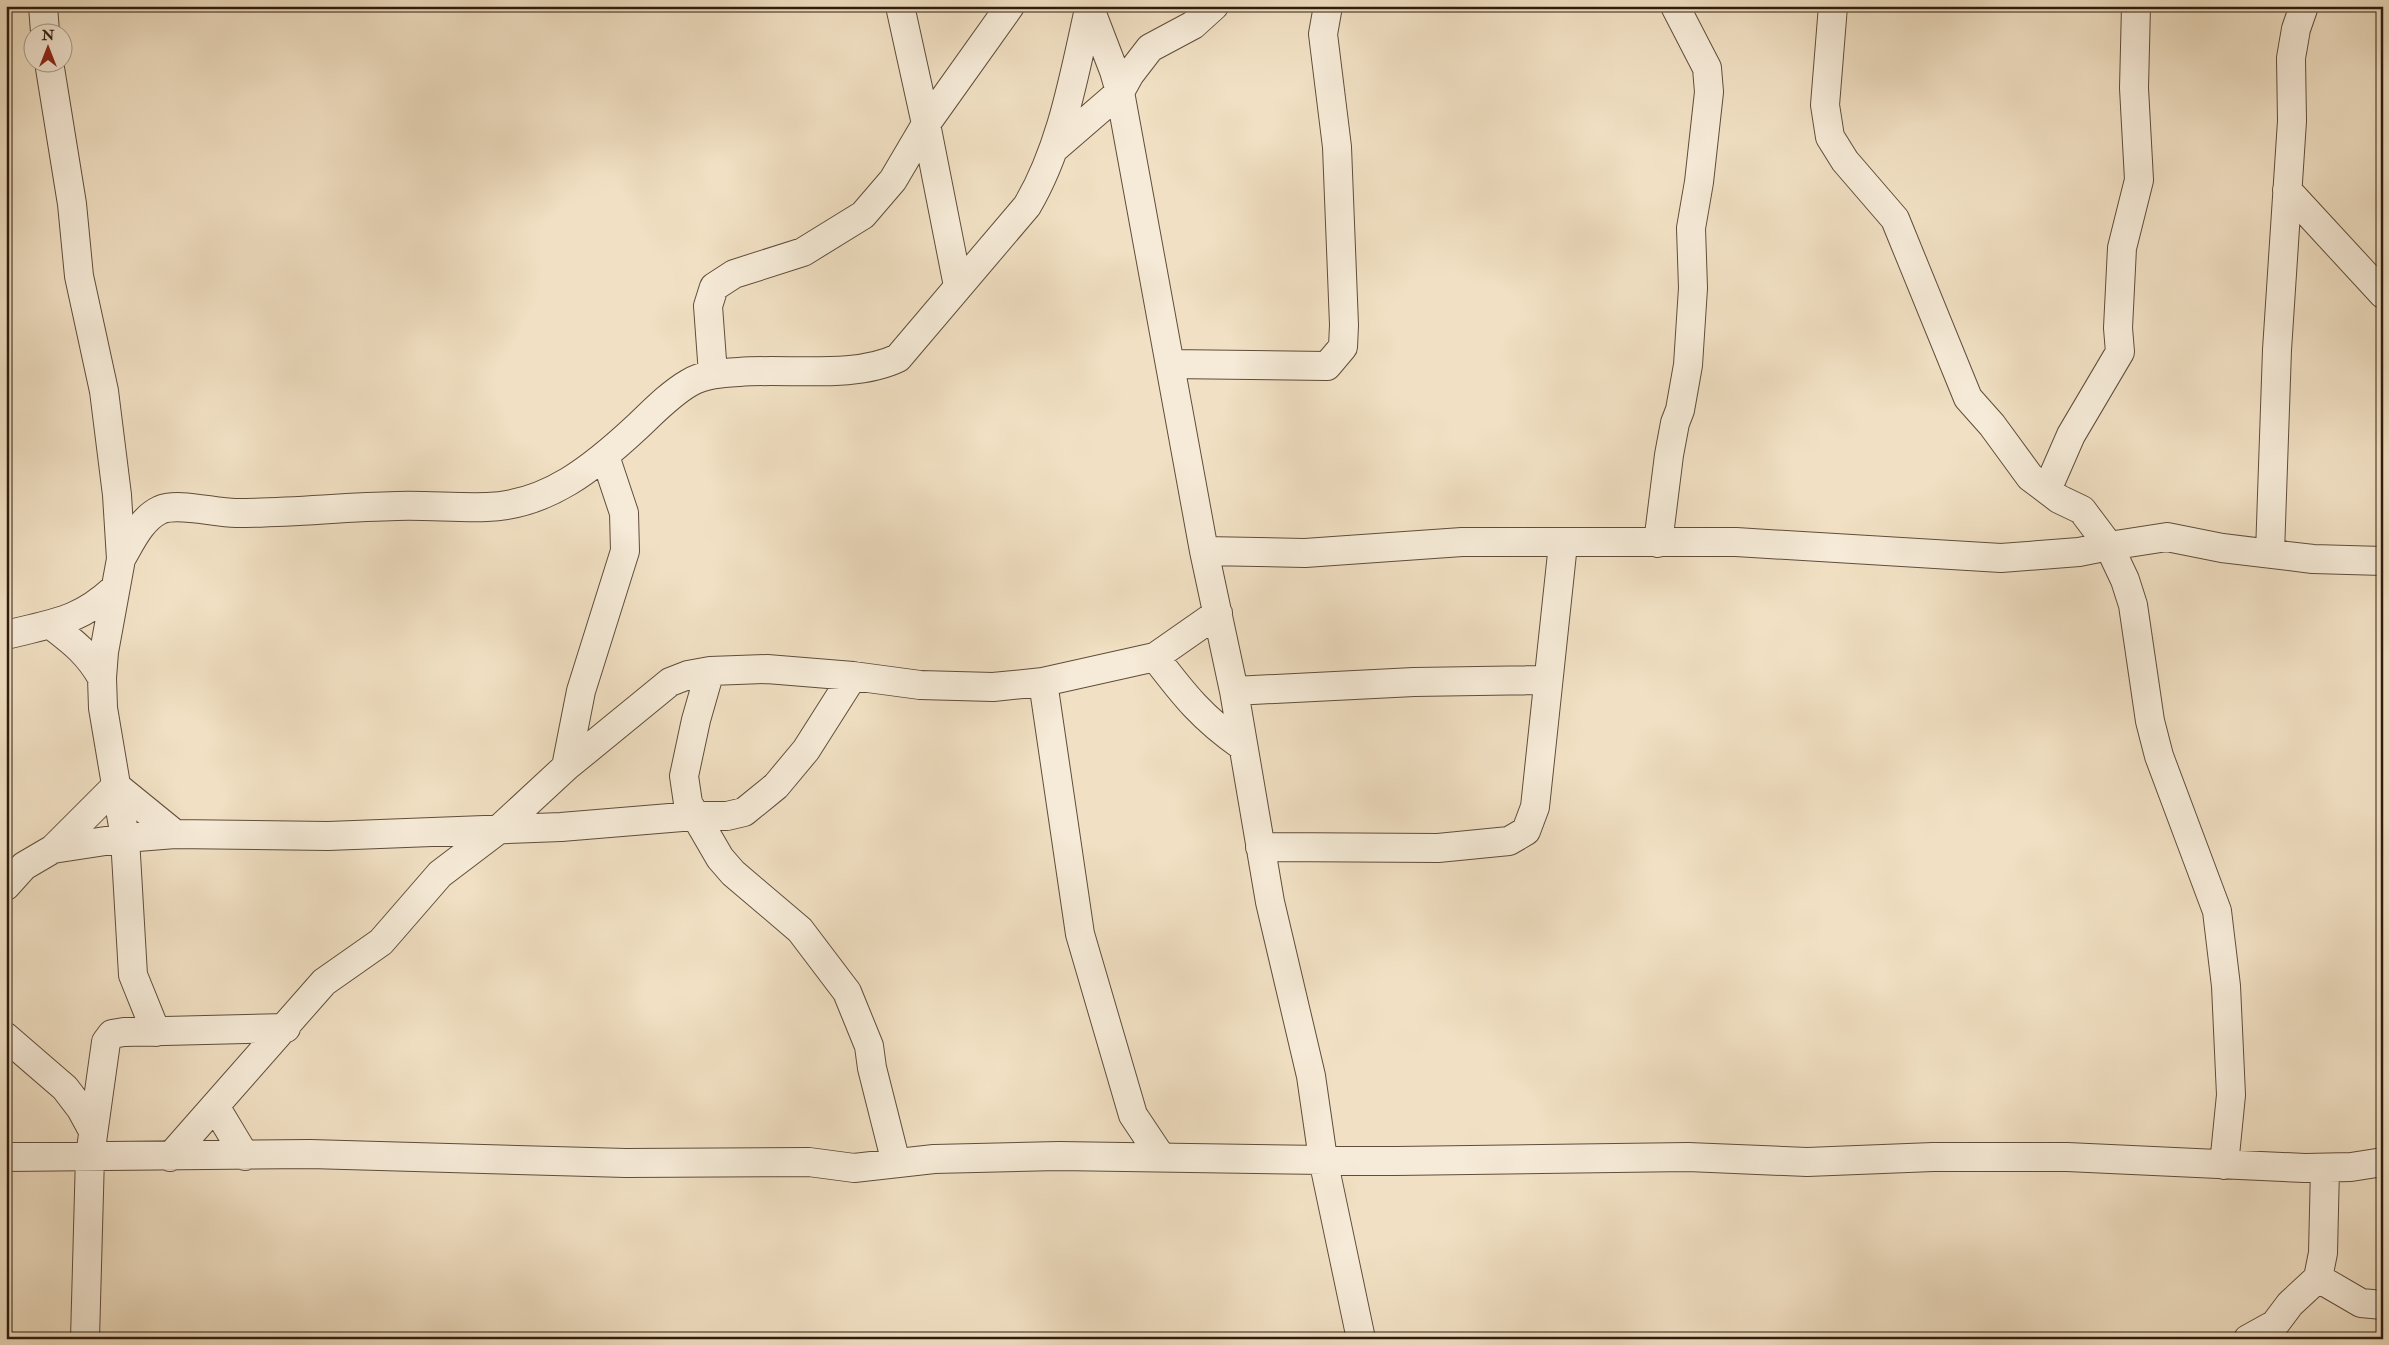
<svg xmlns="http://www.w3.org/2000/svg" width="2389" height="1345" font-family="'IM FELL Double Pica',serif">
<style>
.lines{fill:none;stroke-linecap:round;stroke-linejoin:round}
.minor-casing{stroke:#5f4d3b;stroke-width:30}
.minor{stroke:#f6ebd8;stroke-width:28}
</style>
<rect width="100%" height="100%" fill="#f1e0c3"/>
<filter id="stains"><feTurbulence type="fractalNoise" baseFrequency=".004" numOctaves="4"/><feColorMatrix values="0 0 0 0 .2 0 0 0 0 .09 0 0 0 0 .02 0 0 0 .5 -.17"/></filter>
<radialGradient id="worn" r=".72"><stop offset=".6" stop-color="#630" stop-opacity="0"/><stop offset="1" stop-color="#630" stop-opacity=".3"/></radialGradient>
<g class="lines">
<defs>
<path id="minor" d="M 43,6 L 45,32
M 900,6 L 926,124 L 958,286
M 1089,6 L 1114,71 L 1120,92 L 1204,551 L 1234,691 L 1270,902 L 1311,1076 L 1323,1159 L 1361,1339
M 1833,6 L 1825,105 L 1830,137 L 1845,161 L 1895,219 L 1968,398 L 1992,425 L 2030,477 L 2059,499 L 2082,510 L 2109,546 L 2125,580 L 2133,605 L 2150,721 L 2159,756 L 2217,911 L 2226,986 L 2231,1095 L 2224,1165
M 49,62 L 72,204 L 79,276 L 104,391 L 117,495 L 121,559 L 104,652 L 102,678 L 103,708 L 125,838 L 133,975 L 156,1032
M 1054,149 L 1120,92 L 1130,74 L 1150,48 L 1193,25 L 1214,6
M 2287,190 L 2383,294
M 1170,364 L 1327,366 L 1343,347 L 1344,325 L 1337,147 L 1323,34 L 1328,6
M 713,374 L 708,306 L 714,287 L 734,274 L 803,252 L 863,215 L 893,180 L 926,124 L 1010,6
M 2047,490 L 2071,435 L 2120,352 L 2118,328 L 2122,248 L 2139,180 L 2134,88 L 2136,6
M 1658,543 L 1669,455 L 1675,423 L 1680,410 L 1688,365 L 1693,288 L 1691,228 L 1699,182 L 1709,92 L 1707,68 L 1675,6
M 1204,551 L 1305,553 L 1462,542 L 1736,542 L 2001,558 L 2079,552 L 2109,546 L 2167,537 L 2222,548 L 2313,559 L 2383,561
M 2270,553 L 2277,350 L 2292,121 L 2291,58 L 2296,29 L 2304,6
M 121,559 C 131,542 141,519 160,510 C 178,502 214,513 236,513 C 290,513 343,507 397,506 C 427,505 457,508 487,507 C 548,505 594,467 637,427 C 653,412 670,394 689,383 C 704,374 722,373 739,372 C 788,368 855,379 898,358 L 1027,206 C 1062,147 1074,75 1089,9
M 51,625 C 73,642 88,653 102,678
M 6,635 C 52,623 77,623 114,589
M 1155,657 C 1184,695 1202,718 1242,746
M 710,671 L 696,720 L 684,776 L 688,803 L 720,858 L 733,873 L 800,930 L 847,992 L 869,1046 L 872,1068 L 896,1163
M 1043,682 L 1080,934 L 1133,1115 L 1161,1157
M 1234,691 L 1414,682 L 1548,680
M 566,767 L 581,691 L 625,551 L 624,513 L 605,456
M 1260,847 L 1438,848 L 1509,841 L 1526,831 L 1535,807 L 1563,544
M 53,849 L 116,786 L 175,834
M 6,886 L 24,866 L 53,849 L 125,838 L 175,834 L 328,836 L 561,827 L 694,816 L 727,816 L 744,812 L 776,786 L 806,750 L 853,676
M 6,1037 L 65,1088 L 81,1109 L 93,1131
M 215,1106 L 245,1156
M 6,1157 L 310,1154 L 626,1163 L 809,1162 L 854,1168 L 934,1159 L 1059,1156 L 1396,1161 L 1688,1157 L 1807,1162 L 1933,1157 L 2067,1157 L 2305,1168 L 2351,1167 L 2383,1162
M 170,1157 L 324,982 L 381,942 L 440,874 L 498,830 L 566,767 L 670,682 L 688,675 L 710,671 L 767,669 L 853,676 L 920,685 L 993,687 L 1043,682 L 1155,657 L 1218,613
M 2325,1168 L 2323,1253 L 2318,1278 L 2361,1303 L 2383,1305
M 85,1339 L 90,1156 L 106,1042 L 112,1034 L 124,1032 L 286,1028
M 2248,1339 L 2275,1324 L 2290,1304 L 2318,1278"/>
</defs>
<!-- minor casing -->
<use href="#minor" class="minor-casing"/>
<!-- minor -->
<use href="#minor" class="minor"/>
</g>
<!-- margin -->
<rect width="2389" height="1345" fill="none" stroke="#f1e0c3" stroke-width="25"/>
<rect x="8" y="8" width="2374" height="1330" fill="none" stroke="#2e1c0e" stroke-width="2.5"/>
<rect x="12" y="12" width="2364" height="1320" fill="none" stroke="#2e1c0e"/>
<!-- north arrow -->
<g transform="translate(48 48)"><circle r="24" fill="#f6ebd8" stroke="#a69887"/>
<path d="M0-4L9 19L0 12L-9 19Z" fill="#8f2418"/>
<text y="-8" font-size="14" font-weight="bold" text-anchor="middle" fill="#2e1c0e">N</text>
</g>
<rect width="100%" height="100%" filter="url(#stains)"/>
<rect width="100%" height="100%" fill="url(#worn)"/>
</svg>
